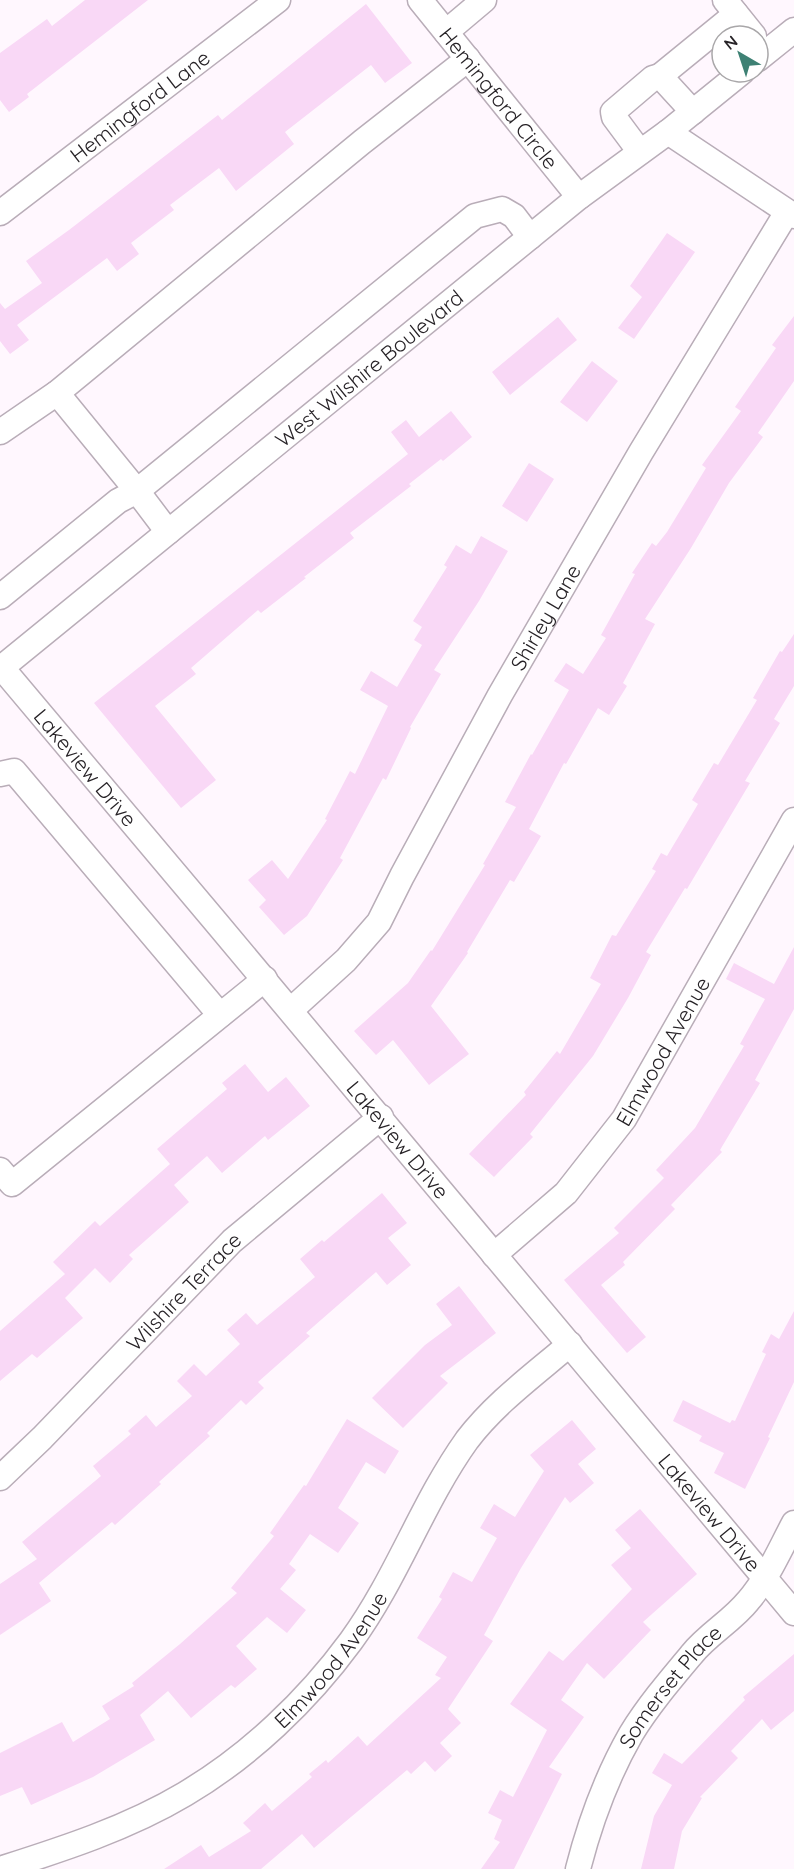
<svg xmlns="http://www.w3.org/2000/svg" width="794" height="1869" font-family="Quicksand,sans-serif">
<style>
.building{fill:#f9d8f6}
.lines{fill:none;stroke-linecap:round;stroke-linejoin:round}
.minor-casing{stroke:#b9adb8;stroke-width:27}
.minor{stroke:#fff;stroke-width:24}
.labels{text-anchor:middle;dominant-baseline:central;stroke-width:4.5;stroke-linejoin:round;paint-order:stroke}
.street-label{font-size:21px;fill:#272327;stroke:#fff}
</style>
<rect width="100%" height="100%" fill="#fff7fe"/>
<!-- building -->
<path class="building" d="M 85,0 L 148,0 L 27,94 L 29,97 L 9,112 L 0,100 L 0,53 L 47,19 L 52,26 Z
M 366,4 L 412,63 L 385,83 L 371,65 L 285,132 L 294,144 L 236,191 L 219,168 L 170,205 L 174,210 L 131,243 L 139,254 L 117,271 L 107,258 L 17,325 L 29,340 L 10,354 L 0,341 L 0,303 L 5,309 L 42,283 L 26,261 L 69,230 L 218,115 L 222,120 Z
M 667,233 L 695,252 L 634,339 L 618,328 L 642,297 L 630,286 Z
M 794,316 L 794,381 L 758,433 L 763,437 L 729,483 L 691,548 L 645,619 L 655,624 L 623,683 L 627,686 L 609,715 L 598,708 L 566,764 L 564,763 L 529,829 L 541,836 L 514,882 L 510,880 L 467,952 L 468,953 L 431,1006 L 469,1054 L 429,1085 L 393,1040 L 376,1055 L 354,1031 L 408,983 L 431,950 L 432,951 L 485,865 L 483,864 L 516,807 L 505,802 L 531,754 L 532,755 L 569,690 L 554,681 L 566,663 L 583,674 L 606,638 L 601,635 L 635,574 L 632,573 L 652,543 L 656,546 L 667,532 L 706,468 L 702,465 L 741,411 L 735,407 L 776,348 L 772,345 Z
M 558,317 L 577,340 L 510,395 L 492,372 Z
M 592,361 L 618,381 L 587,422 L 560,402 Z
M 451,411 L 472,437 L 443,461 L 441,459 L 409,484 L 411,486 L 350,533 L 354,538 L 304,577 L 306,578 L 261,613 L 258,610 L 191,668 L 196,674 L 155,706 L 216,780 L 181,808 L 94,703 L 408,454 L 391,432 L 406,420 L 419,437 Z
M 529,463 L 554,479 L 527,522 L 502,506 Z
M 481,536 L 508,551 L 479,601 L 434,670 L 441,674 L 410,727 L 411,728 L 386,780 L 383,778 L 340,858 L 343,860 L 307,916 L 284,935 L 259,907 L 266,900 L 248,880 L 272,860 L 288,879 L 327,820 L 325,819 L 350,771 L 355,774 L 388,706 L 360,690 L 371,671 L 397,687 L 422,645 L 414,640 L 422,627 L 413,621 L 447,567 L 444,565 L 456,545 L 471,554 Z
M 794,634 L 794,686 L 774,719 L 780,723 L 745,781 L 750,783 L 687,889 L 685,888 L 646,952 L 651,955 L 628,998 L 593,1056 L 530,1134 L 533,1137 L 494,1177 L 469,1154 L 526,1095 L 524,1092 L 557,1051 L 560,1054 L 601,984 L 590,978 L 612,935 L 616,936 L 656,871 L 652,869 L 661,853 L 667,856 L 698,804 L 692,800 L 714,763 L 718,765 L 757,700 L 753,698 L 780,651 L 782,652 Z
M 794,947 L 794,1009 L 755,1080 L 760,1083 L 720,1150 L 722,1152 L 671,1205 L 675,1209 L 623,1262 L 625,1265 L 601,1285 L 646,1337 L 627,1353 L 564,1280 L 619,1233 L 614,1228 L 664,1178 L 656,1170 L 695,1128 L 744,1046 L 740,1044 L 765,999 L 726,979 L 734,963 L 774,984 Z
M 245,1064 L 268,1092 L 286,1077 L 310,1106 L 268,1140 L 265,1136 L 222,1173 L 207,1156 L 174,1185 L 189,1202 L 129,1255 L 133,1259 L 110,1283 L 95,1268 L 65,1298 L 83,1318 L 37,1358 L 32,1354 L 0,1381 L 0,1331 L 65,1274 L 53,1262 L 95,1221 L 100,1226 L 170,1164 L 157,1149 L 227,1089 L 222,1083 Z
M 382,1193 L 407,1223 L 388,1238 L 411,1265 L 387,1285 L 376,1272 L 306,1333 L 310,1336 L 258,1382 L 264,1388 L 246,1405 L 241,1400 L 207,1433 L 210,1436 L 159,1482 L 161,1484 L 115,1525 L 112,1522 L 39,1583 L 51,1601 L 0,1635 L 0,1584 L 37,1559 L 22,1542 L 101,1476 L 93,1466 L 131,1434 L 128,1431 L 146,1415 L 156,1427 L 192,1396 L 177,1381 L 194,1364 L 206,1376 L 240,1344 L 227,1330 L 246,1313 L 257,1325 L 315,1277 L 300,1259 L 322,1240 L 324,1242 Z
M 459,1286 L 496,1333 L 440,1376 L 448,1383 L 403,1428 L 372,1398 L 425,1345 L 452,1325 L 436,1304 Z
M 794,1311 L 794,1382 L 768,1437 L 770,1438 L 745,1489 L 714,1473 L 724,1453 L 699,1441 L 702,1436 L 673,1421 L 683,1400 L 730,1423 L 732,1420 L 735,1421 L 766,1354 L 762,1352 L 771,1334 L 779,1339 Z
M 347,1419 L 399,1451 L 385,1474 L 366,1462 L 338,1508 L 359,1523 L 338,1553 L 310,1534 L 289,1564 L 296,1570 L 280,1589 L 306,1610 L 287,1633 L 267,1617 L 236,1646 L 257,1669 L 235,1688 L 231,1685 L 191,1718 L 168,1691 L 140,1715 L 155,1740 L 93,1777 L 31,1805 L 22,1787 L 0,1796 L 0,1753 L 62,1722 L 73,1742 L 110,1719 L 102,1706 L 134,1686 L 132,1683 L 180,1644 L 237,1593 L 231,1588 L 274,1536 L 270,1533 L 304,1485 L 306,1486 Z
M 572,1420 L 596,1449 L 578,1464 L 594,1483 L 570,1503 L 565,1497 L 521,1568 L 484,1635 L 493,1641 L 448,1709 L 461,1723 L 440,1743 L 452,1756 L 435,1772 L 425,1761 L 411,1774 L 407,1770 L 314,1848 L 302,1834 L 261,1869 L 164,1869 L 201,1845 L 209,1857 L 251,1831 L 243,1823 L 265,1803 L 272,1811 L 312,1777 L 309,1774 L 326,1760 L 328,1763 L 358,1736 L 367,1746 L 441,1678 L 435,1675 L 447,1657 L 417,1638 L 442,1599 L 439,1597 L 453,1572 L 472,1582 L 497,1538 L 480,1528 L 494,1504 L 515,1517 L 544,1471 L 530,1455 Z
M 640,1509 L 697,1574 L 643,1622 L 651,1630 L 604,1679 L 587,1663 L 561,1700 L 584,1717 L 549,1767 L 562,1774 L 514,1869 L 481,1869 L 500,1842 L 494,1839 L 502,1820 L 488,1813 L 500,1790 L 513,1797 L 547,1730 L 510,1704 L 549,1651 L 563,1661 L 632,1589 L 611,1565 L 631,1548 L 615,1530 Z
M 794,1654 L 794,1711 L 771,1730 L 762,1719 L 731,1751 L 738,1758 L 700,1797 L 702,1798 L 682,1831 L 674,1869 L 641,1869 L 654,1816 L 672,1785 L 652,1773 L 664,1753 L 682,1764 L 745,1700 L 743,1697 Z"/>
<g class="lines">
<defs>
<g id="minor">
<path id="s1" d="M 420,0 L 579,197"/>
<path d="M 725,0 L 754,36"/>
<path d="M 446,32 L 484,0"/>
<path d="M 758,59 L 794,30"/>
<path d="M 660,76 L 736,14"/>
<path d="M 668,132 L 794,216"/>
<path d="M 640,152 L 614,117 L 613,112 L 653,78 L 660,76 L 693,112"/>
<path id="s2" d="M 0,213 L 278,0"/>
<path d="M 57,393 L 137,491 L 475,216 L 502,209 L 514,216 L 530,237"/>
<path d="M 0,432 L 57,393 L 362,142 L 468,59"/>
<path d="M 0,597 L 118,501 L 137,491 L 168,532"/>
<path id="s3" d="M 2,668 C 267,982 530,1297 794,1613"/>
<path id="s4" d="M 0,669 L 579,197 L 668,132 L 742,72"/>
<path d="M 0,774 L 14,771 L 220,1015"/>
<path id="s5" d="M 291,1010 L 346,960 L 379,922 L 402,876 L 500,695 L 641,452 L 787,212"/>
<path d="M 0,1170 L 12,1184 L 265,979"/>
<path id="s6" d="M 494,1255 L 566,1193 L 624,1119 L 794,820"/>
<path id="s7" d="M 0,1478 L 42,1438 L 232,1241 L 381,1117"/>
<path id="s8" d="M 0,1869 C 63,1849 128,1828 185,1794 C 249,1756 307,1701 351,1641 C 397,1578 422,1503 467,1440 C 495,1403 535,1374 570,1344"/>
<path id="s9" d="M 578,1869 C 590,1822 607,1776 631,1734 C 648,1706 671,1679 692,1654 C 708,1634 732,1621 748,1601 C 768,1578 780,1549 794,1523"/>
</g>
</defs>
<!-- minor casing -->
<use href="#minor" class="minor-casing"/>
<!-- minor -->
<use href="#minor" class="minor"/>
</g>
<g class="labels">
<!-- street labels -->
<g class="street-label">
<text stroke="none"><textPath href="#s1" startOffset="126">Hemingford Circle</textPath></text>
<text stroke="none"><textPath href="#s2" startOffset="176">Hemingford Lane</textPath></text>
<text stroke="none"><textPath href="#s4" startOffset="476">West Wilshire Boulevard</textPath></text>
<text stroke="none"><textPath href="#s5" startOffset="472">Shirley Lane</textPath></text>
<text stroke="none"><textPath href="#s3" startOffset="130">Lakeview Drive</textPath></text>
<text stroke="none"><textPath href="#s6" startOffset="267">Elmwood Avenue</textPath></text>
<text stroke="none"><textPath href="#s3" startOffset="616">Lakeview Drive</textPath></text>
<text stroke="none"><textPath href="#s7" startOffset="262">Wilshire Terrace</textPath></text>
<text stroke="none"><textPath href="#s3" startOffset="1102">Lakeview Drive</textPath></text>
<text stroke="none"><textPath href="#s8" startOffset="400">Elmwood Avenue</textPath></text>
<text stroke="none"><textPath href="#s9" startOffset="207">Somerset Place</textPath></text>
</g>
</g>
<!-- north arrow -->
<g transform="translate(740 54) rotate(321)"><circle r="28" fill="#ffffff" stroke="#a9a7a9" stroke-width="1.5"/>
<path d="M0-4.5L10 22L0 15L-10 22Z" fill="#3e8174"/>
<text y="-9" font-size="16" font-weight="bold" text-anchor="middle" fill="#272327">N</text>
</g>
</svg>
